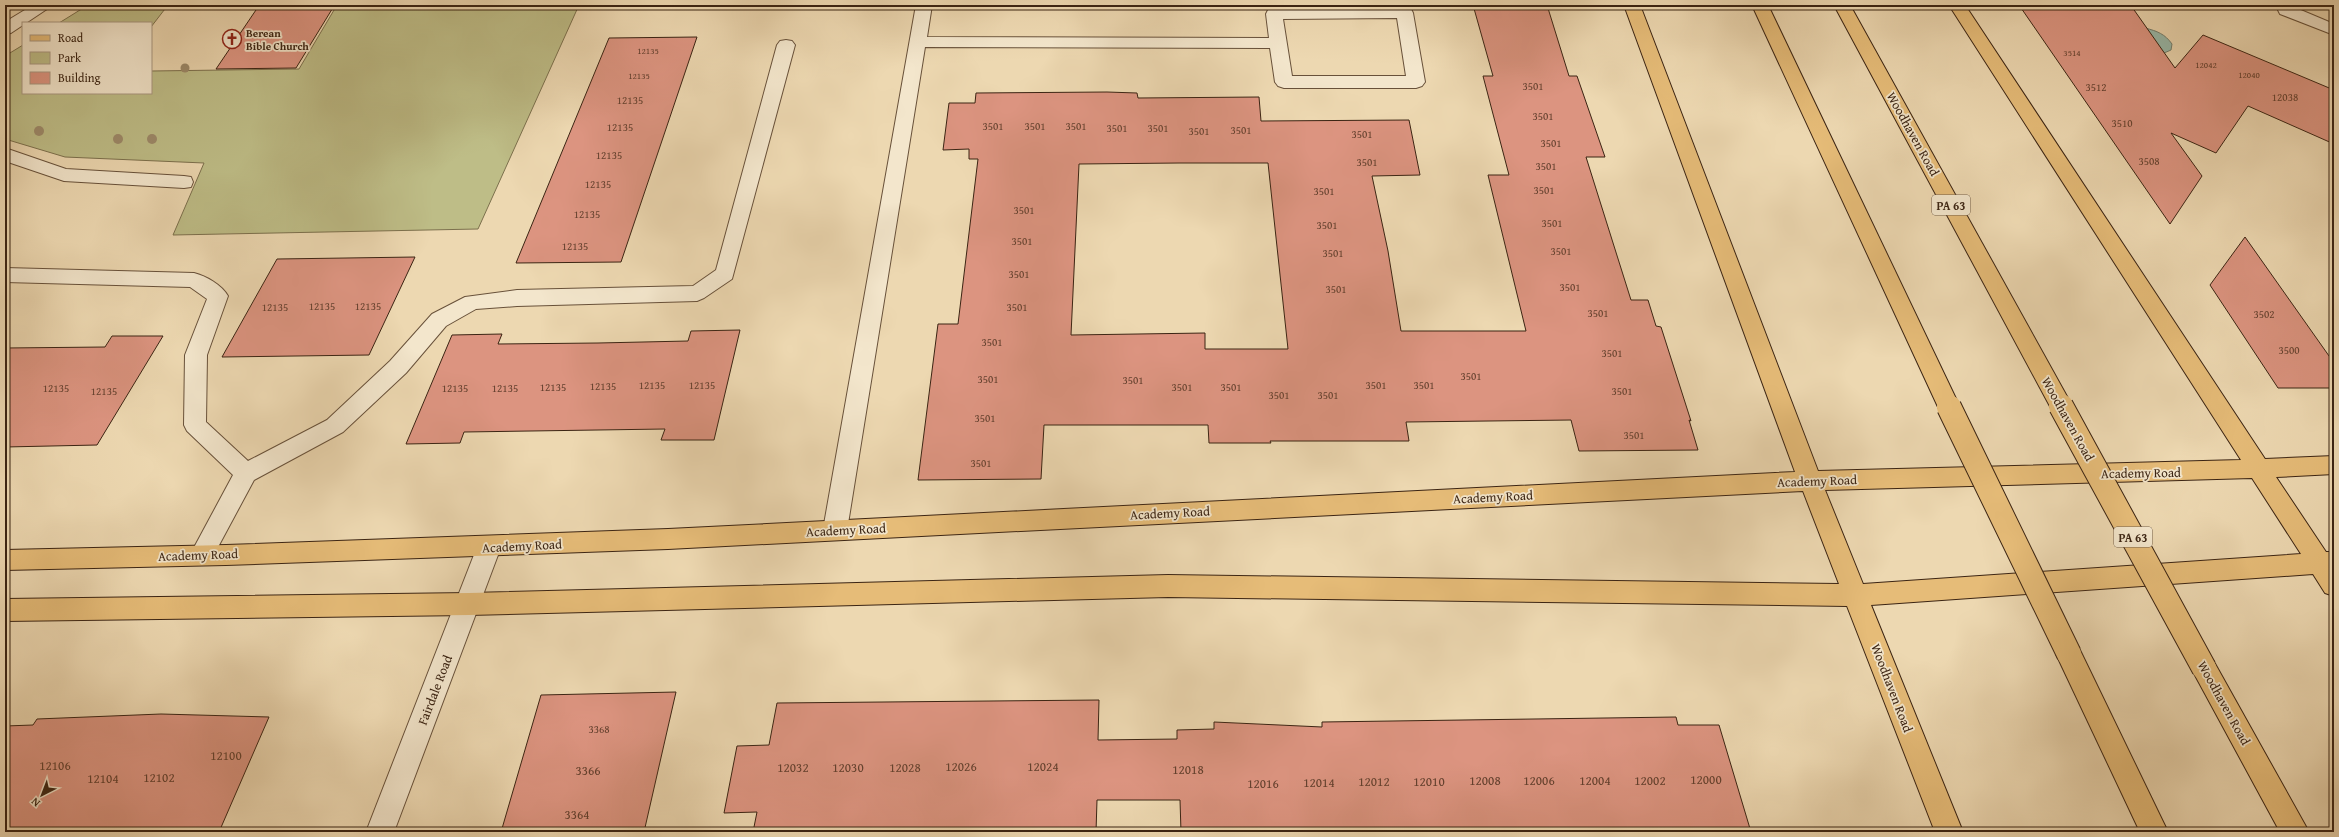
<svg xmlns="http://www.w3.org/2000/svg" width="2339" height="837" font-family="'Gentium Book Plus',serif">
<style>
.green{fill:#bebd87;stroke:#7c704d}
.water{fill:#99baab;stroke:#737e6e}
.building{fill:#dc9480;stroke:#3b2413;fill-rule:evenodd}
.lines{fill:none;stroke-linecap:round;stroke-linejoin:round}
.minor-casing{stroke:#68513a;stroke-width:2}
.major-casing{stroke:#3b2413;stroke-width:2}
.highway-casing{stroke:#3b2413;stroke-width:2}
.minor{fill:#f3e6cc;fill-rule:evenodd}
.major{fill:#e6bc78;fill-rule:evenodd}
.highway{fill:#e6bc78;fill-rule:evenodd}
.highway-bridge-casing{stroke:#3b2413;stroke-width:26;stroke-linecap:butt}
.highway-bridge{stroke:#e6bc78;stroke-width:24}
.tree{fill:#9d8a6a}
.labels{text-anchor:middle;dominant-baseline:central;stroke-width:3.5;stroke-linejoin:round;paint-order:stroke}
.far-number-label{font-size:9px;fill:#63402e}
.far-poi-label{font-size:11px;font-weight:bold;fill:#3b2413;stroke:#f3e6cc;text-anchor:start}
.number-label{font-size:11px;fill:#63402e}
.shield{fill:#f3e6cc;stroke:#725e4a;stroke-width:1}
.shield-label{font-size:12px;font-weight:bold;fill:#3b2413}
.street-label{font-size:13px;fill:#3b2413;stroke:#f3e6cc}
.near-number-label{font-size:13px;fill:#63402e}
</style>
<rect width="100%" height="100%" fill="#edd8b1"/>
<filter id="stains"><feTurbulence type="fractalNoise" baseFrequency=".005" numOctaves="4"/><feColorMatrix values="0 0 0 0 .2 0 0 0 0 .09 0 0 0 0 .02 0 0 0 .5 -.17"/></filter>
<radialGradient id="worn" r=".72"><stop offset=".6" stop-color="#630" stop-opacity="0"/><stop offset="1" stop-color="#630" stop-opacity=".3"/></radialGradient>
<!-- green -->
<path class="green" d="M 88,5 L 168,5 L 151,27 L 151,23 L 59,23 Z
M 337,5 L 579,5 L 478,229 L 173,235 L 204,163 L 65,157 L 5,139 L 5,56 L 23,45 L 23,93 L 151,93 L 151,71 L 299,69 Z"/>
<!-- water -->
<path class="water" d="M 2145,28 C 2157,31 2165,34 2172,44 L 2171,50 L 2164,53 Z"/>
<!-- building -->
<path class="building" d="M 1473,5 L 1547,5 L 1569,76 L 1577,76 L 1605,157 L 1586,157 L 1631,300 L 1648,300 L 1656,326 L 1661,327 L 1691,421 L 1689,420 L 1698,450 L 1579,451 L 1571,420 L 1406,422 L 1409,441 L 1270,441 L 1271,443 L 1209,443 L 1208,425 L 1044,425 L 1041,479 L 918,480 L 938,324 L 958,324 L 978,159 L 969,159 L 969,149 L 943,150 L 949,103 L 975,103 L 976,93 L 1107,92 L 1137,93 L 1138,98 L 1259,97 L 1261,121 L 1409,120 L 1420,175 L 1372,176 L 1388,251 L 1401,331 L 1526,331 L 1488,175 L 1509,175 L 1483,76 L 1493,76 ZM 1179,163 L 1268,163 L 1288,349 L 1205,349 L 1205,333 L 1071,335 L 1079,164 Z
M 2019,5 L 2132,7 L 2175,68 L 2203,35 L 2334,90 L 2334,144 L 2248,106 L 2216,153 L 2171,133 L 2202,176 L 2170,224 Z
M 334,6 L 296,68 L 216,69 L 258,7 Z
M 697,37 L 621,262 L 516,263 L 609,38 Z
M 2245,237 L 2334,363 L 2334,388 L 2278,388 L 2210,285 Z
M 415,257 L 369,355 L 222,357 L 277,259 Z
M 740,330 L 714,440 L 661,440 L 665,429 L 464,432 L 460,443 L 406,444 L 452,335 L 502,334 L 498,344 L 598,343 L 688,341 L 691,331 Z
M 112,336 L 163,336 L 97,445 L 5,447 L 5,348 L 105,347 Z
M 676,692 L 644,832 L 501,832 L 541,695 Z
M 1099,700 L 1098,740 L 1177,739 L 1177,730 L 1214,729 L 1214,722 L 1322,727 L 1322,722 L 1676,717 L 1678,725 L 1719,725 L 1751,832 L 1181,832 L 1180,800 L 1097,800 L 1096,832 L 753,832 L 757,812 L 724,813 L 737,746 L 769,745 L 777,703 Z
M 161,714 L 269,717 L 219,832 L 5,832 L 5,726 L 33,725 L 37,719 Z"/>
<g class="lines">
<defs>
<path id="minor" d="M 33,5 L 53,5 L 11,33 L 5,34 L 5,22 Z
M 916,5 L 932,5 L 927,37 L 1269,38 L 1266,14 L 1268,10 L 1274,9 L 1405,8 L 1411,9 L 1413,13 L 1425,82 L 1422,86 L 1416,88 L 1284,88 L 1278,86 L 1275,82 L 1270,48 L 925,47 L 847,530 L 843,537 L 835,540 L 827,537 L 823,530 ZM 1397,18 L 1406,76 L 1292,76 L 1283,19 Z
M 2281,5 L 2298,5 L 2296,8 L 2334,24 L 2334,35 L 2280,14 L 2278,10 Z
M 786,40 L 792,41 L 795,45 L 732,279 L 704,298 L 697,301 L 517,306 L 476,309 L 446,326 L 406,373 L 343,432 L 254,480 L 210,562 L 202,565 L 194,562 L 190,555 L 233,475 L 187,431 L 184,425 L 185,355 L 207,299 L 190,287 L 5,282 L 5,268 L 194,273 C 206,276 222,285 228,296 L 207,355 L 206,422 L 248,461 L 327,420 L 390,361 L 432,314 L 465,297 L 517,290 L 693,286 L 716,270 L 777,45 L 780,41 Z
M 5,148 L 66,169 L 184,176 L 191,177 L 193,182 L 191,187 L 184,188 L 64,181 L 5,161 Z
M 489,537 L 497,540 L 501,547 L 394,832 L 366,832 L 477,547 L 481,540 Z"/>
<path id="major" d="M 1624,5 L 1640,5 L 1818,471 L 2241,460 L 1949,5 L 1965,5 L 2265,459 L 2334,456 L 2334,474 L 2276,477 L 2326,552 L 2334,552 L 2334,596 L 2325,593 L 2313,574 L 1871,605 L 1963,832 L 1935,832 L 1847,606 L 1168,597 L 469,615 L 5,621 L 5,599 L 469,593 L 1168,575 L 1839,584 L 1803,491 L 668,549 L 226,565 L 5,570 L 5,550 L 226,545 L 668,529 L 1795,472 ZM 2252,478 L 2301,554 L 1863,584 L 1825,490 Z"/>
<path id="highway" d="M 1752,5 L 1768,5 L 1960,407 L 1957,413 L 1949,416 L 1941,413 L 1938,407 Z
M 1834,5 L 1850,5 L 2069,400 L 2072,406 L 2069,412 L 2061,415 L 2053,412 Z
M 2069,643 L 2078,646 L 2168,832 L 2140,832 L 2056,654 L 2060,646 Z
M 2204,656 L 2213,660 L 2309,832 L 2280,832 L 2191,668 L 2195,660 Z"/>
</defs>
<!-- minor casing -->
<use href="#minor" class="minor-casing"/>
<!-- major casing -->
<use href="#major" class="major-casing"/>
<!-- highway casing -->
<use href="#highway" class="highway-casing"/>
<!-- minor -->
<use href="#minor" class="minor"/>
<!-- major -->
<use href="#major" class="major"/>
<!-- highway -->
<use href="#highway" class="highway"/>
<defs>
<path id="highway-bridge" d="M 2061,406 L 2204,668
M 1949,407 L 2069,654"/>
</defs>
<!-- highway-bridge casing -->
<use href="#highway-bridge" class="highway-bridge-casing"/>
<!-- highway-bridge -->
<use href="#highway-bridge" class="highway-bridge"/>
</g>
<!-- trees -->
<g class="tree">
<circle cx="185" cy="68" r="4.5"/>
<circle cx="39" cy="131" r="5"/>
<circle cx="118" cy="139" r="5"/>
<circle cx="152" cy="139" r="5"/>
</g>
<!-- icons -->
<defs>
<symbol id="church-ring" viewBox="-11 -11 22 22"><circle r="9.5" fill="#f3e6cc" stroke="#8f2418" stroke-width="1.5"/><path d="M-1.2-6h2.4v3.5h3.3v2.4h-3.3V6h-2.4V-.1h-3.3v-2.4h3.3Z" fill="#8f2418"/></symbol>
</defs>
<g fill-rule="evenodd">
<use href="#church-ring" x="221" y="28" width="22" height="22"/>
</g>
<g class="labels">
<!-- far-number labels -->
<g class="far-number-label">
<text x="648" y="50">12135</text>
<text x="2072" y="52">3514</text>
<text x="2206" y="64">12042</text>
<text x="2249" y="74">12040</text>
<text x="639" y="75">12135</text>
</g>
<!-- far-poi labels -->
<g class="far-poi-label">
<text x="246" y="33">Berean<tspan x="246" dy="13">Bible Church</tspan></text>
</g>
<!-- number labels -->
<g class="number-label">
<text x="1533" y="86">3501</text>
<text x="2096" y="87">3512</text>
<text x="2285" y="97">12038</text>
<text x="630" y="100">12135</text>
<text x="1543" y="116">3501</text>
<text x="2122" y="123">3510</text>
<text x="993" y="126">3501</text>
<text x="1035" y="126">3501</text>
<text x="1076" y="126">3501</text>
<text x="620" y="127">12135</text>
<text x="1117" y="128">3501</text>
<text x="1158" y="128">3501</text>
<text x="1241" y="130">3501</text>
<text x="1199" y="131">3501</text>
<text x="1362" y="134">3501</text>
<text x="1551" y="143">3501</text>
<text x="609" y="155">12135</text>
<text x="2149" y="161">3508</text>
<text x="1367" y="162">3501</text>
<text x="1546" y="166">3501</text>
<text x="598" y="184">12135</text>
<text x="1544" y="190">3501</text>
<text x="1324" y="191">3501</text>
<text x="1024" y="210">3501</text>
<text x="587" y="214">12135</text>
<text x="1552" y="223">3501</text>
<text x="1327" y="225">3501</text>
<text x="1022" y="241">3501</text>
<text x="575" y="246">12135</text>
<text x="1561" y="251">3501</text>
<text x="1333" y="253">3501</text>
<text x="1019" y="274">3501</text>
<text x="1570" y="287">3501</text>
<text x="1336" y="289">3501</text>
<text x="322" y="306">12135</text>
<text x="368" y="306">12135</text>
<text x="275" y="307">12135</text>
<text x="1017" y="307">3501</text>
<text x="1598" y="313">3501</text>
<text x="2264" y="314">3502</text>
<text x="992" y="342">3501</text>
<text x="2289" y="350">3500</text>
<text x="1612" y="353">3501</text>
<text x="1471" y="376">3501</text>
<text x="988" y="379">3501</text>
<text x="1133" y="380">3501</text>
<text x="652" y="385">12135</text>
<text x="702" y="385">12135</text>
<text x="1376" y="385">3501</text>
<text x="1424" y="385">3501</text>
<text x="603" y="386">12135</text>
<text x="553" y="387">12135</text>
<text x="1182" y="387">3501</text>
<text x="1231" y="387">3501</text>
<text x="56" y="388">12135</text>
<text x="455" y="388">12135</text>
<text x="505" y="388">12135</text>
<text x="104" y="391">12135</text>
<text x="1622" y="391">3501</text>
<text x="1279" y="395">3501</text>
<text x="1328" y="395">3501</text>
<text x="985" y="418">3501</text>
<text x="1634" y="435">3501</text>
<text x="981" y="463">3501</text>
<text x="599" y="729">3368</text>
</g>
<!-- shield labels -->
<g class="shield">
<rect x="1932" y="195" width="38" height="20" rx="3"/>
<rect x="2114" y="527" width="38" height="20" rx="3"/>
</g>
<g class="shield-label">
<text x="1951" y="205">PA 63</text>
<text x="2133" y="537">PA 63</text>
</g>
<!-- street labels -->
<g class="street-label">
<text transform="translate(1913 134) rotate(61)">Woodhaven Road</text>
<text transform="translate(2068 419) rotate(61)">Woodhaven Road</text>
<text transform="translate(2141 473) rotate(-1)">Academy Road</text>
<text transform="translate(1817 481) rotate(-2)">Academy Road</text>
<text transform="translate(1493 497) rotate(-3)">Academy Road</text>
<text transform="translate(1170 513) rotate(-3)">Academy Road</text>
<text transform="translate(846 530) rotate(-3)">Academy Road</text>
<text transform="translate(522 546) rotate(-3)">Academy Road</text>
<text transform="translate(198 555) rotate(-2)">Academy Road</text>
<text transform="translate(1892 688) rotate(69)">Woodhaven Road</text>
<text transform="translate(435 690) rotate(-69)">Fairdale Road</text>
<text transform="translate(2224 703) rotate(61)">Woodhaven Road</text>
</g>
<!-- near-number labels -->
<g class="near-number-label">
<text x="226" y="755">12100</text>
<text x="55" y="765">12106</text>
<text x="961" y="766">12026</text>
<text x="1043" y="766">12024</text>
<text x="793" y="767">12032</text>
<text x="848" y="767">12030</text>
<text x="905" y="767">12028</text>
<text x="1188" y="769">12018</text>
<text x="588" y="770">3366</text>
<text x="159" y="777">12102</text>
<text x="103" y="778">12104</text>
<text x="1706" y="779">12000</text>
<text x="1485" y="780">12008</text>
<text x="1539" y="780">12006</text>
<text x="1595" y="780">12004</text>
<text x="1650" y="780">12002</text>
<text x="1374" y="781">12012</text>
<text x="1429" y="781">12010</text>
<text x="1319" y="782">12014</text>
<text x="1263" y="783">12016</text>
<text x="577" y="814">3364</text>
</g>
</g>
<!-- margin -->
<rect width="2339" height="837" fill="none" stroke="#edd8b1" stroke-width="20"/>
<rect x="6" y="6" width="2327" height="825" fill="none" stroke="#3b2413" stroke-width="2"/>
<rect x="10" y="10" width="2319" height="817" fill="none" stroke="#3b2413"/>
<!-- legend -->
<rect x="22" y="22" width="130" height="72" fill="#f3e6cc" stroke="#a99882"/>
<rect x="30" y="35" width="20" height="6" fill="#e6bc78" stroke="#a99882"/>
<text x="58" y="42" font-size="12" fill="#3b2413">Road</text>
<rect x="30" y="52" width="20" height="12" fill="#bebd87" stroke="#a99882"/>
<text x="58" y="62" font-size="12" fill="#3b2413">Park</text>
<rect x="30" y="72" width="20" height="12" fill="#dc9480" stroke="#a99882"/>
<text x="58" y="82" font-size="12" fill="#3b2413">Building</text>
<!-- north arrow -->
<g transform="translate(42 795) rotate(222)" stroke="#f3e6cc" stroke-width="3" paint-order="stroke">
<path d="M0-3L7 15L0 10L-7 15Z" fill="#3b2413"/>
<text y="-6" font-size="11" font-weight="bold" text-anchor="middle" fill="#3b2413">N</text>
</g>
<rect width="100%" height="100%" filter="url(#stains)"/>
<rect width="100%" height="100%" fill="url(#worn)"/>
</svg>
